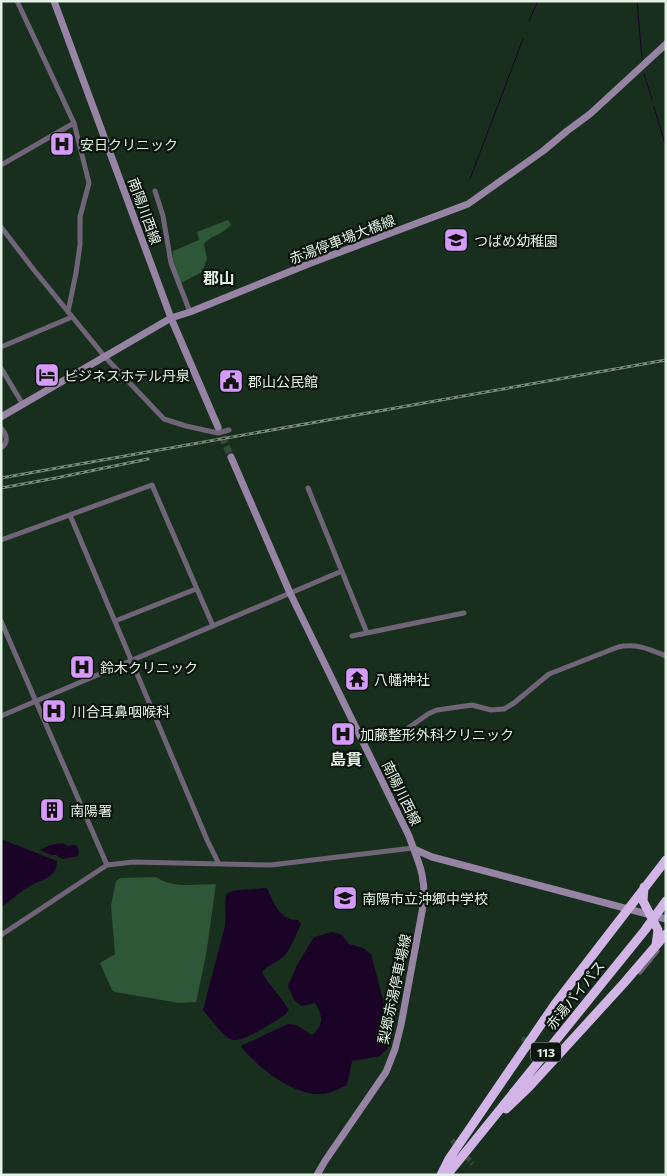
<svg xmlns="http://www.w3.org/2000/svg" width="667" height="1176" font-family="Commissioner,'Noto Sans JP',sans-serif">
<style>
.green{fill:#2d5737}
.water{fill:#1b0328}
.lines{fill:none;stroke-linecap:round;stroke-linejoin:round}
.stream{stroke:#1b0328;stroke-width:1}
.minor-tunnel{stroke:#364c3b;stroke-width:5;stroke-dasharray:5 2.5;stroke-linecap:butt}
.secondary-tunnel{stroke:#364c3b;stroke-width:7;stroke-dasharray:7 3.5;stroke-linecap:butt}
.minor{stroke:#706478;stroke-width:5}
.secondary{stroke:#9784a4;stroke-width:7}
.motorway{stroke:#d2b4e6;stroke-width:9}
.rail-casing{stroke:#778a7b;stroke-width:3}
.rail{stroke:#0b150d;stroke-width:1;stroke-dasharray:4;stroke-linecap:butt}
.labels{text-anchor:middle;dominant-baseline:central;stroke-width:4.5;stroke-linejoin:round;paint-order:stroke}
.shield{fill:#0b150d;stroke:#a2afa4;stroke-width:1}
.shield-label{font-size:12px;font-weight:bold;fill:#e3f1e5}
.poi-label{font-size:14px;fill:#e3f1e5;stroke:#0b150d;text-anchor:start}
.street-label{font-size:14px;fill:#e3f1e5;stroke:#0b150d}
.quarter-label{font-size:16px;font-weight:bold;fill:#e3f1e5;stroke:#0b150d}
</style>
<rect width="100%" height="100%" fill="#182f1d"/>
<!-- green -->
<path class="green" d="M 228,220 L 231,225 C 222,235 210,236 204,244 L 207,259 L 202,272 L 181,283 C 177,273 171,262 173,251 L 199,240 L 197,232 Z
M 156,877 C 173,889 196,884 216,884 L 206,955 L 196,1002 L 179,1003 L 115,992 L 112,990 L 100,963 L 115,954 L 111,906 L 116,881 L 121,878 Z"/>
<!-- water -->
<path class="water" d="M 1,839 L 57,861 C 57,878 42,879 30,886 C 19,892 10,901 1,908 Z
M 63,843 L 68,846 L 74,845 L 77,846 L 79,852 L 78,856 L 62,859 L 56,855 L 51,855 L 40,850 L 50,845 Z
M 267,888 C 274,903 279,920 298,920 L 301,924 C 296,933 292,948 284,956 C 277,963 269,964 262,972 C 269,986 281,996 289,1010 L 285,1015 C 274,1021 242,1045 230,1039 C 222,1035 210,1018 203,1010 L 225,926 C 227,914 223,904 227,893 L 238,890 Z
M 332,932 L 342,935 L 349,944 L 363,948 L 371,954 L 384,1004 L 394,1017 L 393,1021 L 387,1049 L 380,1056 L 352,1061 L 347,1085 C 340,1088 330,1094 322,1094 C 294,1096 256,1067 241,1046 L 288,1024 L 296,1025 L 312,1035 C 324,1025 323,1015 315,1003 L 302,1006 L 294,1000 L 288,986 L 296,967 L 314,937 Z"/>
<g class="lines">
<!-- stream -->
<path class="stream" d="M 637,1 L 642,59
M 529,21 L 538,1
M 644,74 L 652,99
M 654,107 L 666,147
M 470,179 L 523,39"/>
<!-- minor-tunnel -->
<path class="minor-tunnel" d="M 522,1038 L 559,1063
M 452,1140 L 473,1164"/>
<!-- secondary-tunnel -->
<path class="secondary-tunnel" d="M 218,427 L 231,457"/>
<!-- minor -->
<path class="minor" d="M 17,1 L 74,123 L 89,183 L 80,217 L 80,245 L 76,273 L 68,312
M 1,165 L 74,123
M 155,191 L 163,216 L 171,263 L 190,312
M 1,227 L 34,270 L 105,357 L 164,419 L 186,426 L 218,433 L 229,430
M 1,347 L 72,317
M 1,368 L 22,403
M 1,428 C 7,434 9,443 1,448
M 308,488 L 367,633
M 70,515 L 208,842 L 219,864
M 1,540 L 152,485 L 213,626
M 1,621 L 107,865
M 115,621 L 196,589
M 352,636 L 464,613
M 1,716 L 342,571
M 362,741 L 397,736 L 428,714 L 437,710 L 472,705 L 491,710 L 504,709 L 514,703 L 549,674 L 618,647 C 636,643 649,649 666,656
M 1,935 L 107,865 L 133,862 L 271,865 L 413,848
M 640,972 L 657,951"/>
<!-- secondary -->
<path class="secondary" d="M 54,1 L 171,318 L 218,427
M 1,417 L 171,318 L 190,312 L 311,263 L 468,204 L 543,151 L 567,131 L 590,114 L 666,44
M 231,457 L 290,593 L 409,836 C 418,862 425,872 424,901 L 401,1025 L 395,1049 L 386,1072 L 325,1161 L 317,1175
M 414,849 L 432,857 L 666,919"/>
<!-- motorway -->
<path class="motorway" d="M 644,887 L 643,901 L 658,930 L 656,945
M 506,1109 L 529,1087 L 624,983 L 666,934
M 441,1175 L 449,1159 L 555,1004 L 666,860
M 447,1175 L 645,930 L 666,901"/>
<defs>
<path id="rail" d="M 1,478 L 666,360
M 1,488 L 56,478 L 148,459"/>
</defs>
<!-- rail casing -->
<use href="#rail" class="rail-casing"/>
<!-- rail -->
<use href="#rail" class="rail"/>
</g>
<!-- icons -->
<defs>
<symbol id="hospital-square" viewBox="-11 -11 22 22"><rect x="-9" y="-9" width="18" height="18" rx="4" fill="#d69bfa" stroke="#0b150d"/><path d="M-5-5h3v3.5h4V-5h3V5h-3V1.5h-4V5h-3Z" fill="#111"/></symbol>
<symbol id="school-square" viewBox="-11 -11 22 22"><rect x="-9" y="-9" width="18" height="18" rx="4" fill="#d69bfa" stroke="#0b150d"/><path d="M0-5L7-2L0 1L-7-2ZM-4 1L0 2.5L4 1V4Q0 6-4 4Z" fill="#111"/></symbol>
<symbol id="hotel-square" viewBox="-11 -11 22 22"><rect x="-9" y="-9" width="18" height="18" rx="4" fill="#d69bfa" stroke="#0b150d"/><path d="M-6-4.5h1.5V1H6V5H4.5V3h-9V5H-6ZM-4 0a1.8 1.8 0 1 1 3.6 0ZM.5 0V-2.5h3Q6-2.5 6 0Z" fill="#111"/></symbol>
<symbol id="civic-square" viewBox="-11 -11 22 22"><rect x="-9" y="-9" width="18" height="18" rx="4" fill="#d69bfa" stroke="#0b150d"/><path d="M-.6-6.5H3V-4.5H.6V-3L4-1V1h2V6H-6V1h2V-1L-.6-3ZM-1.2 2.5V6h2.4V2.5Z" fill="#111"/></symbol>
<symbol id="temple-square" viewBox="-11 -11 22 22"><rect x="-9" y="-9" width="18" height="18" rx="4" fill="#d69bfa" stroke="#0b150d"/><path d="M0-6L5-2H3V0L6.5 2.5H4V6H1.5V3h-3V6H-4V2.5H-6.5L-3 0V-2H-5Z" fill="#111"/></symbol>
<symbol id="building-square" viewBox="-11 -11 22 22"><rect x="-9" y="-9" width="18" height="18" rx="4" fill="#d69bfa" stroke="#0b150d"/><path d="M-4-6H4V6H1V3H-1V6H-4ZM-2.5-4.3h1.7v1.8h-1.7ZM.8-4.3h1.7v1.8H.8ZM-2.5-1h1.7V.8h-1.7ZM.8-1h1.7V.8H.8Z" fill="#111"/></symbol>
</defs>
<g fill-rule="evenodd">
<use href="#hospital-square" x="48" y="130" width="28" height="28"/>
<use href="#school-square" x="442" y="226" width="28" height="28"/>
<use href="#hotel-square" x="33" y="361" width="28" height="28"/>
<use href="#civic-square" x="217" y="367" width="28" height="28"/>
<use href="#hospital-square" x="68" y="653" width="28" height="28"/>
<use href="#temple-square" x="343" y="665" width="28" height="28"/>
<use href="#hospital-square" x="40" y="697" width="28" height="28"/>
<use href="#hospital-square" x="329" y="720" width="28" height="28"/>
<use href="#building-square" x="38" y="796" width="28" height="28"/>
<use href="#school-square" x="331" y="884" width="28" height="28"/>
</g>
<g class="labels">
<!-- shield labels -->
<rect class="shield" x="531" y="1042.5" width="30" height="19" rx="4"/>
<g class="shield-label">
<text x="546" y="1052">113</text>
</g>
<!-- poi labels -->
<g class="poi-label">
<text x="80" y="144">安日クリニック</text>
<text x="474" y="240">つばめ幼稚園</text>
<text x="64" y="375">ビジネスホテル丹泉</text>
<text x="248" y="381">郡山公民館</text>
<text x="100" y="667">鈴木クリニック</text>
<text x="374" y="679">八幡神社</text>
<text x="72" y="711">川合耳鼻咽喉科</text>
<text x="360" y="734">加藤整形外科クリニック</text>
<text x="70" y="810">南陽署</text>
<text x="362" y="898">南陽市立沖郷中学校</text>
</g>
<!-- street labels -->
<g class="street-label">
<text transform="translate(145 211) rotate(70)">南陽川西線</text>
<text transform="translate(342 239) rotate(-21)">赤湯停車場大橋線</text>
<text transform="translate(402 793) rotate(64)">南陽川西線</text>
<text transform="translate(394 989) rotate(-78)">梨郷赤湯停車場線</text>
<text transform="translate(575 995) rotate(-51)">赤湯バイパス</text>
</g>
<!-- quarter labels -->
<g class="quarter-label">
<text x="219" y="277">郡山</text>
<text x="346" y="758">島貫</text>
</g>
</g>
<!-- border -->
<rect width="667" height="1176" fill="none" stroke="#e3f1e5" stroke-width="5"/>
</svg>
